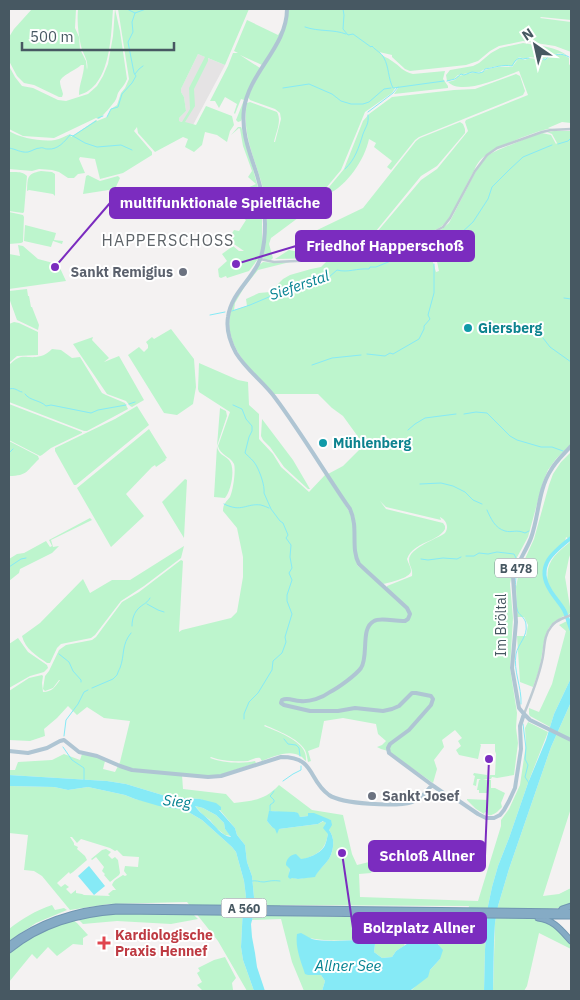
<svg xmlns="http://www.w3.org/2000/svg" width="580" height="1000" font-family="'IBM Plex Sans',sans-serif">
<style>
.education{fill:#e5e3e4}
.green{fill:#bdf5cd;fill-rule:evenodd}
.water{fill:#86eaf6;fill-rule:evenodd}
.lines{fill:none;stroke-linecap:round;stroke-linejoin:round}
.stream{stroke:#86eaf6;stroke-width:1}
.river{stroke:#86eaf6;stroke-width:4}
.highway-casing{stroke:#7096b1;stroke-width:7}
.minor{stroke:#becbd3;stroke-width:2.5}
.major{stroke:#afc5d3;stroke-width:4}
.highway{stroke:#85abc5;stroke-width:5}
.worship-dot{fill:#6b7280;stroke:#fff;stroke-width:2}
.culture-dot{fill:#0f9aa8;stroke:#fff;stroke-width:2}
.health-dot{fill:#e0444e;stroke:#fff;stroke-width:2}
.labels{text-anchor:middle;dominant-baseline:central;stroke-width:4;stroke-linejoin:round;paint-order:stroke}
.shield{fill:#fff;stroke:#7e8a91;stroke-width:1}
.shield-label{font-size:12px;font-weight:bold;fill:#475862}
.worship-label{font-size:14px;font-weight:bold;fill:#5b616d;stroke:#fff;text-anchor:end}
.culture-label{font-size:14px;font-weight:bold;fill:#0d838f;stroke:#fff;text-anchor:start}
.street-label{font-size:14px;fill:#475862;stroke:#fff}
.health-label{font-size:14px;font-weight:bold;fill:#be3a42;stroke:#fff;text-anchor:start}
.water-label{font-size:15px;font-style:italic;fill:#048291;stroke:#fff}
.quarter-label{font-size:16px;letter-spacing:1px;fill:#5d6368;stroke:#fff}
.leader{fill:none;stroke:#7b2cbf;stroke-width:2}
.callout-dot{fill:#7b2cbf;stroke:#fff;stroke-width:2}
.callout{fill:#7b2cbf;stroke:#7b2cbf;stroke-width:2}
.callout-label{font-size:15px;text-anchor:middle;font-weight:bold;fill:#fff}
</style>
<rect width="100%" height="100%" fill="#f4f2f2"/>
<!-- education -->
<path class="education" d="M 198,54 L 225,65 L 193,125 L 179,121 L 179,118 L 186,111 L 184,97 L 181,92 L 181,89 Z"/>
<!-- green -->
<path class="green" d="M 32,9 L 76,9 L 75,28 L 79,37 L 80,49 L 86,61 L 87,70 C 89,60 83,55 81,46 C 78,33 77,22 78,9 L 113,9 C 111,35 111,87 79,95 C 79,84 84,75 84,65 L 81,65 C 76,70 60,76 60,82 C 60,85 62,90 63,94 L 62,97 L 59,97 L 34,85 L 24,83 L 17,76 L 9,61 L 9,37 L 14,29 Z
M 115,9 L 120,31 L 127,79 C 125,85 121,88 118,93 C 117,95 117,98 115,101 C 113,104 102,117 99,119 L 96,118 L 54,138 L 23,136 L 9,129 L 9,66 L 15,77 L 22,86 L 33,88 L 58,100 L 66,101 L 88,94 L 97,86 L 103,76 L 108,64 L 113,36 Z
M 118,9 L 249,9 L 225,65 L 208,58 L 208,61 L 194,89 L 195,106 L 185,122 L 196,125 L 206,106 L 232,116 L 234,125 L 230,131 L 227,142 L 217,135 L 205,132 L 202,145 L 194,152 L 185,147 L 188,139 L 183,137 L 155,152 L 138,133 L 137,127 L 134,131 L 152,152 L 152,155 L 123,173 L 100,179 L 95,159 L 80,157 L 79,159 L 85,173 L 78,174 L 74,178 L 68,178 L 59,172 L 52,170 L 39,169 L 32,171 L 9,169 L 9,131 C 20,138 42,142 55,140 C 60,139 65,136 70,134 L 71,137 L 96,120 L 97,121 L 107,117 L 111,109 L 117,105 L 121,93 L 125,88 L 129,79 ZM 198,54 L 205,57 L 189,88 L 190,109 L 182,122 L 179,121 L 179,118 L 186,111 L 184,97 L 181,92 L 181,89 Z
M 288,9 L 571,9 L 571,20 L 541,17 L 540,18 L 571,22 L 571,52 L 555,46 L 523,41 L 499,46 L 490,51 L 478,61 L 466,65 L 410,71 L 405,69 L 392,57 L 392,55 L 379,52 C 383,57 387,57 392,61 C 400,66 403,72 413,74 L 445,71 L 443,79 L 448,86 L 448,88 L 394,94 L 398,88 L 396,87 L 392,93 L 365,112 L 341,170 L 306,212 L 271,238 L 269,244 L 273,258 L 271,260 L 264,259 L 262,257 C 266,239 268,221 266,202 C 261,169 240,138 247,103 L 250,102 L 277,112 C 282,121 276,132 274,142 L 275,142 L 281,119 L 280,113 L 275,109 L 250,100 L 248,97 L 255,82 L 279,41 Z
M 247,20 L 278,35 L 282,29 L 278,40 L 262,65 L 240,55 L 260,68 L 252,83 L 242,118 L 241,121 L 238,122 L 236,120 L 244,100 L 241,99 L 235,114 L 234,113 L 237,104 L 225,97 L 219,108 L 215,101 L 210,101 L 228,66 L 233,53 L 238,53 L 234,51 Z
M 523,43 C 539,46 556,46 569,57 C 558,50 558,55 549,56 L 545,59 L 529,57 L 525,59 L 519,57 L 512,66 C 503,65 487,66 480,72 C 471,72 466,74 458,75 L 454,79 L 447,81 L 446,75 L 450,70 L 473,66 L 479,63 L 491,53 L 500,48 Z
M 557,54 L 564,55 L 569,58 L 569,64 L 571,67 L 571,123 L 562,122 L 548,128 L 571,128 C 565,128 558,128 552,128 C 538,130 496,147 485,156 C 480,159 476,165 474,171 C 464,187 457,211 444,224 C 433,235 418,233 405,237 C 394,241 385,249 374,253 C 360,259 344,258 329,258 L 329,257 L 346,256 L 346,253 L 356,248 L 377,232 L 421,180 L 437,169 L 468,131 L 465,122 L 466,120 L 528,95 L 519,71 C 502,77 462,96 448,82 L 455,80 L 458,76 L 472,73 L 481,73 C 487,67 503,66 512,67 L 519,58 L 525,60 L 529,58 L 545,60 L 549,57 L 553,57 Z
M 516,74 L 520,76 L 525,91 L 523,95 L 419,137 L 415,140 L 391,170 L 387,167 L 392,161 L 374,147 L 376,143 L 369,139 C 365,159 347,186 328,194 L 325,192 L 344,169 L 363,121 L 369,114 L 392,97 L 454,90 L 475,89 Z
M 460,122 L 463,124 L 465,129 L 465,133 L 437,166 L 421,176 L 376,231 L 355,247 L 345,252 L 326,256 L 325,258 L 275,259 L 289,250 C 300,253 309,251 318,245 L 313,237 L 303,244 L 301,241 L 311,233 L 363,208 L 416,141 L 420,138 Z
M 238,127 L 241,127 L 242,129 L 262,202 L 262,247 L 258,259 L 249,271 L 227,278 L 226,276 L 221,278 L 219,277 L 218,269 L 227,261 L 222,254 L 233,246 L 239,251 L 244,251 L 228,240 L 234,230 L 239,231 L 246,220 L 241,217 L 245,206 L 237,202 L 243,190 L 256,184 L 248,177 L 252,171 L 243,146 L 240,129 L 239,128 L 231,135 Z
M 554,131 L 571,131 L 571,444 L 556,459 L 548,470 L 543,482 L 528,537 L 515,561 L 512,573 L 510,584 L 513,618 L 510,668 L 517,713 L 516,728 L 518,743 L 514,775 L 497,778 L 492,777 L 491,779 L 489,779 L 490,775 L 495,775 L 496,754 L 495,751 L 495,744 L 480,744 L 481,745 L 478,759 L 459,755 L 456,750 L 461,746 L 458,741 L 462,738 L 455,730 L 442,740 L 444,747 L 434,760 L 437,769 L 433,783 L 388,751 L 381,749 L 377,747 L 382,745 L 386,741 L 378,734 L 376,724 L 343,718 L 324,721 L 319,747 L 308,751 L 311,761 L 308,762 C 307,758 307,754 305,750 C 298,738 278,731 265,725 L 264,726 C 276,731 301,740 305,753 C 306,756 306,759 306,761 C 304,760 303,757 300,756 C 290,749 272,757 262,761 C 261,760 261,759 260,758 C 256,757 251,760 248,761 C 236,762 221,761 211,757 L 210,758 C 222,763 243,764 255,761 L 256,763 L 210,778 L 182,775 L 183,789 L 226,794 L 234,803 C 253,801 265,800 279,785 L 312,810 L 343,815 L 352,854 L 357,865 L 369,862 L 372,870 L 371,873 L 359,874 L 360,897 L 478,901 L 501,826 L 501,820 L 509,809 L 520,785 L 526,744 L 525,728 L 528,722 L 548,732 L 528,783 L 509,838 L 498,866 L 492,887 L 488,906 L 485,949 L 484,991 L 411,991 L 440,959 L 439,945 L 432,939 L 428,939 L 415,938 L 405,943 L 404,946 L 396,951 L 392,957 L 382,958 L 374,952 L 375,944 L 379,937 C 357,941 331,942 309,938 L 308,975 L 321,975 L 325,981 L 322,991 L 304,991 L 292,962 L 281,919 L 252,920 L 257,902 L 254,897 L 252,876 L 247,862 L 245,845 L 237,835 L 235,828 L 219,809 L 207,802 L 200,799 L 169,797 L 126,784 L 107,781 L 9,775 L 9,770 L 15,770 L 18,762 L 52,760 L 64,754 L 80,760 L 82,754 L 98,757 L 105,761 L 103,769 L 115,772 L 120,762 L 130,721 L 104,718 L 87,707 L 77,715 L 68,706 L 57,718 L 44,729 L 45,736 L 30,741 L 9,740 L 9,691 L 29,678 L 42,675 L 43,676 L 42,683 L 43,692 C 52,692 55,687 60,680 L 59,680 L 53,688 L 45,691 L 43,689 L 45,676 L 49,671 L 59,650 L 66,645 L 92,640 L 96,637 L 122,602 L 139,592 L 181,560 L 183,561 L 179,632 L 182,630 L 231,618 L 237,612 L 243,577 L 243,557 L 237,528 L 223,511 C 223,504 226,502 230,497 C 233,491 236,470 234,464 C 230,456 220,455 218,446 L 230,412 L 199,392 L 198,389 L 199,363 L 238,380 L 248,382 L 249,405 L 259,414 L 259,439 L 273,454 L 281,467 L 309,492 L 325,475 L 326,475 L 352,516 L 357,565 L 358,566 L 387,588 L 387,586 L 412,576 C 413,568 409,566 409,560 C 409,548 437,539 445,533 C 449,527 447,521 440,517 L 441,520 L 386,507 L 380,501 L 386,509 L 443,523 L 445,526 L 445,529 C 437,543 414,541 407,559 C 408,563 411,567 411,571 C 411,578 388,583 383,584 L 362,567 L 356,554 L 356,526 L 354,515 L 328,474 L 343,466 L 364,445 L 343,416 L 332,408 L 318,394 L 274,394 C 251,371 218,341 233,305 C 237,294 251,276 258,266 L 263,262 L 275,263 L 290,262 L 258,270 L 245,286 L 235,303 L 234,310 L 247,306 L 246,299 L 259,293 L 270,292 L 283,279 L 290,275 L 311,269 L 321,267 L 327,261 L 355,260 L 366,258 L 375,255 L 405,239 L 426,235 L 428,236 L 427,237 L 427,239 L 420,247 L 420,254 C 432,259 433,259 436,272 L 439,271 L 436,257 L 423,252 L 423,248 L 431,240 L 431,237 L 429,236 L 430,235 L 442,229 L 449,223 L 477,169 L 488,155 L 498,150 L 532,136 L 542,133 L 551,135 L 556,144 L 557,143 L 552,134 L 547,132 ZM 272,811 L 279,812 L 295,812 L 300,817 L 308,816 L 331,820 L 329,830 C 335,838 334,848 330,857 C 327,863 318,870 315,876 L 298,879 L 289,877 C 289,874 289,871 290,869 C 296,858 317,859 324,846 C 326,843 327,838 328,834 L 328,833 L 324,828 L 326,823 L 324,821 L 318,824 L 279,829 L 272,827 L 267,821 ZM 280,905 L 469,906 L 466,918 L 281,916 Z
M 41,171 L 52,172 L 55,174 L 55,196 L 53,194 L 29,190 L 27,191 C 28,178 26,174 41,171 Z
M 9,172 C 15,172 23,171 27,176 L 24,212 L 23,213 L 9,211 Z
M 88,175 L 100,181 L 118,176 L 120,178 L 115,189 L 83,194 L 86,176 Z
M 9,212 L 23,215 L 24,217 L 23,242 L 21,243 L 9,244 Z
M 25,225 L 56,233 L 54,240 L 63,241 L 62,244 L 53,241 L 51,247 L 24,241 Z
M 18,245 L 23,246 L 38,259 L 57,264 L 59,266 L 66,281 L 9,289 L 9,254 L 20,256 Z
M 27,289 L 28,296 L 29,296 L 31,307 L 32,307 L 39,325 L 38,330 L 17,320 L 9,298 L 9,291 Z
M 14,322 L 19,323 L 38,332 L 38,355 L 17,356 L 9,363 L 9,324 Z
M 171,329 L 194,359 L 196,387 L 193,404 L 177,415 L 164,413 L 128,355 L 139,347 L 144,352 L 148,348 L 148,345 L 146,342 L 152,337 L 154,339 Z
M 93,337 L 92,340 L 109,358 L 104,362 L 119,356 L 144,400 L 132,407 L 130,406 L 126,401 L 107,394 L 73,344 Z
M 52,349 L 61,350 L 72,358 L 80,357 L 102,393 L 106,395 L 125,403 L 128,409 L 87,431 L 84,431 L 9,402 L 9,365 C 23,351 25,360 41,356 C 45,355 49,352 52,349 Z
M 9,404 L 82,432 L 82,433 L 51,448 L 42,455 L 40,456 L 9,440 Z
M 137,406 L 149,425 L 76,485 L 74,485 L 55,451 L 55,448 L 115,419 Z
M 220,408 L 226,411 L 227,416 L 217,446 C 218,454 224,455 229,460 C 236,468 231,491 225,498 L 214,497 L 217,446 Z
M 262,419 L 293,460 L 310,489 L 308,489 L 284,467 L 270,447 L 263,440 L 261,436 Z
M 149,429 L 167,458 L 165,459 L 166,460 L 156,467 L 155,465 L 152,467 L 126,494 L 144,516 L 111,547 L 77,488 Z
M 9,441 L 38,456 L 39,459 C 27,470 28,476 9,476 Z
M 571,452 L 571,537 L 569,539 L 566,537 L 565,542 C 551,553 539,566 546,584 C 548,579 547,574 548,569 C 551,556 562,549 571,541 L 571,552 L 569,558 L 565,577 L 571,613 C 543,624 546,634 541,660 C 540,669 536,678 533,687 L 520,682 L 517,636 L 526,636 L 528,625 L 524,617 L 517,617 L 516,587 L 519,572 L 534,539 L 549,485 L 553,474 L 561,462 Z
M 185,479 L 187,480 L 184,538 L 162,502 Z
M 90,518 L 92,520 L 51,540 L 53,547 L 59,546 L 52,553 L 20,569 L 19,573 L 9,581 L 9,559 L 17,554 L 24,553 L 46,541 L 50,547 L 52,546 L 49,540 Z
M 184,546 L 181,558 L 144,586 L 121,601 L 95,635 L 91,638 L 61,644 L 57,648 L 50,663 L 47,663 C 37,656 25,649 22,636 L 40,623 L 83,579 L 90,593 L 112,580 L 130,580 Z
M 571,619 L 571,678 L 554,714 L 550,727 L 530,716 L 529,714 L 529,708 L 539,712 L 552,684 L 566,631 L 559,625 Z
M 18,638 L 28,652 L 47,665 L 48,668 L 44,672 L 30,676 L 9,688 L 9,644 Z
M 571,702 L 571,737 L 570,741 L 571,742 L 571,808 L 543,896 L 559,894 L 571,888 L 571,904 C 558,911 535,909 520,909 L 517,916 L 547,920 L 571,943 L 571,949 L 539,933 L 527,986 L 524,991 L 493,991 L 495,923 L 498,906 L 509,869 L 551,747 Z
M 474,773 L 487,775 L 487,779 L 483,780 L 491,780 L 491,788 L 495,788 L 505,793 L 501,803 L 502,807 C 498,811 494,816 488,815 L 488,813 L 485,812 L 484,814 L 476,809 L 467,800 L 467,799 L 488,800 L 488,793 L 479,793 L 479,790 L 477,790 L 479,780 L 481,779 L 477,779 L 476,786 L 473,785 L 475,776 L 473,775 Z
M 9,786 L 54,787 L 68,790 L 88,787 L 125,795 L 135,799 L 185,810 L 202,820 L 232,847 L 236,852 L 244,881 L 246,897 L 243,906 L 241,947 L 243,960 L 254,991 L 247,991 L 218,941 L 187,902 L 109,904 L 70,910 L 42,876 L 34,871 L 24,870 L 28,835 L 9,833 ZM 70,837 L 72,837 L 77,843 L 81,839 L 110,848 L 115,851 L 117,850 L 123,856 L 139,857 L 138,867 L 125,866 L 124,871 L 127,875 L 125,876 L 123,875 C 119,878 114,879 112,885 L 116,890 L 113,890 L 108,894 L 110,896 L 84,895 L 82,894 L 76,893 L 76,890 L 71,894 L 66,889 L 69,887 L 65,884 L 61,887 L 57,883 L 69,872 L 70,874 L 73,872 L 87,860 L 85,856 L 77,849 L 78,847 L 74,845 L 74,843 Z
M 195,806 L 203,808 L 216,815 L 224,823 L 225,829 L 231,836 L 225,835 L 216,828 L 210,820 L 203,815 Z
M 106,849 L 111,852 L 108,855 L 112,859 L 115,857 L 118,860 L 120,873 L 119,875 L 110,882 L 104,875 L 105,874 L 102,871 L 104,867 L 96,857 L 92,860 L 91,859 L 102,850 Z
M 52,905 L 55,910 L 64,908 L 67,910 L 36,923 L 9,941 L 9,929 C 23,918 35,911 52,905 Z
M 124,913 L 193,914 L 198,919 L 171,924 L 117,921 L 83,924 L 78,919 L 104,914 Z
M 73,920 L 77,923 L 88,935 L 83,938 L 83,945 L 73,944 L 57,956 L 48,947 L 37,959 L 32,954 L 9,982 L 9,953 C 29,938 49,927 73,920 Z
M 225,957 L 236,978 L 232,983 L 233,990 L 228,991 L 203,991 L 197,985 L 202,982 L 197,973 L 200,971 L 198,968 L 214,960 Z"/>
<!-- water -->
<path class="water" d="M 571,678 L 571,702 L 551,747 L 509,869 L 498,906 L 495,923 L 494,941 L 493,991 L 484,991 L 485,949 L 488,906 L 492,887 L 498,866 L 509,838 L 528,783 L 546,740 L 554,714 Z
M 9,775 L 107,781 L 126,784 L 169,797 L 200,799 L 216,803 L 221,807 L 221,810 L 219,810 L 235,828 L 237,835 L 245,845 L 247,862 L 252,876 L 254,897 L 257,902 L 251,924 L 252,937 L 255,953 L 257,967 L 265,991 L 254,991 L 243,960 L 241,947 L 243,906 L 246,897 L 244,881 L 236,852 L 232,847 L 202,820 L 185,810 L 159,806 L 135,799 L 125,795 L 88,787 L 68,790 L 54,787 L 9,786 ZM 195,806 L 203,808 L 216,815 L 224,823 L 225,829 L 231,837 C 221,836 215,825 208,819 C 203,814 199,812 195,806 Z
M 269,811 L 295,812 L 298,813 L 300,817 L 308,816 L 308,813 L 314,813 L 331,820 L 332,825 L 329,830 C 335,838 334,848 330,857 C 328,862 318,870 315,877 L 298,879 L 292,878 L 290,879 L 288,877 L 290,869 L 286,865 C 286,859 290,855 296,854 L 301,859 C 309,858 319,854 324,847 C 326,844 327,838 328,834 L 323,828 L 326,823 L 323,821 L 318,824 L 279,829 L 277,834 L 275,829 L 272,827 L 267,821 Z
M 89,866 L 105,886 L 94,895 L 78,876 Z
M 301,933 C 305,935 308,937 312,939 C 328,943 363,940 380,937 L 375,944 L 374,952 L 382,958 L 392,957 L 396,951 L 416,938 L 436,940 L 436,942 L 443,950 L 440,959 L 430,970 L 428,977 L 411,990 L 411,991 L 322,991 L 325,981 L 321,975 L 308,975 L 305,974 C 301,961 295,948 297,934 Z"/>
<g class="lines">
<!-- stream -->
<path class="stream" d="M 127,9 L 135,13
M 343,9 L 344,15 L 343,29 L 348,35 L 353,34 L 371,47 L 372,46 C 376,51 381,52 384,58 C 389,67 388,78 393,88 L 444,81
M 305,27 C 319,32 333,29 346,34
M 536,61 L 541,58 L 545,60 L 548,57 C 557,55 560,52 569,57
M 135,74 L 139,69 L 143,66
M 447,81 L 455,79 L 461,74 L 464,75 L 472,72 L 479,73 L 483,72 L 485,69 C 493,68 503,64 512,66 L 515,61 L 519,58 L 523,59 L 529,58
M 283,88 L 309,84 L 332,94 L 341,101 L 351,104 L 363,104 L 369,102 L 384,89 L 391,88
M 368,112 L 393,93 L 398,87
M 107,117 L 111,109 L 118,107 L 122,94 L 132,83 L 136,76 L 134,73 L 128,42 L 133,32 L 132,22 L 135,13 L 146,9
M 98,118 L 103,116
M 73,136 L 85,143 L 97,147 L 121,145 L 132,150
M 558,144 L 568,141 L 571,138
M 9,148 C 16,149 21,153 28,152 C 32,151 36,148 40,148 C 44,147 43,149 48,149 C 58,150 65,141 70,135 L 73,136 L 96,121
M 345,169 C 355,160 359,147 363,134 C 366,126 369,124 368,115
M 564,298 L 571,299
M 232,311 L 250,305 L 276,294 C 283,286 293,288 302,286 C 304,285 306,283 309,282 C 314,280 320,279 325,277 L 326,276 L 329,277 L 337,270 C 348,273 357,268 369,269 L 370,267 L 376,267 L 413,252 L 416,249 L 435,257 L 443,252 L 460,234 L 473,222 L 488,199 L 492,187 L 509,170 L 523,157 L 552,145
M 210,315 L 225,312
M 543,338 L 550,347 L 571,362
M 367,354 L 385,356 L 390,353 L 393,354 L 419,339 L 424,329 L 424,326 L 430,319 L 428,315 L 434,293 L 434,264
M 312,365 L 332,358 L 361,355
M 9,389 C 15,387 17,391 22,392
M 25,394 C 30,401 40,400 46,406 L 51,405 L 91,413 L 98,410 L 126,405
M 129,404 L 135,402
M 233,405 L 242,409 L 246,419 L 252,426 L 252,431 L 249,437 L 245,453 C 249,457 254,461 256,465 C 260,472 265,486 264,493 L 271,509 L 280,521 L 283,523 L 288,535 L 286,538 L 291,545 L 290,557 L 292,568 L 289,573 L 292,580 L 287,595 L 287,601 L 292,614 L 285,637 L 286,642 L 282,653 L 273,661 L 272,670 L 258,693 L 249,702 L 244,714 L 244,719
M 464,414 L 476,412 L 487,413 L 510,436 L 517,440 L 541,447 L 552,447 L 563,451
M 408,430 L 415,424 L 425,418 L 456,414
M 9,453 L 13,449
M 420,484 L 441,483 L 453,486 L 465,492 L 473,500 L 482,504
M 224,504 C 242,513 246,503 261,505 C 264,506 267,507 269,508
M 487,510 C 491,519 495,528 505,531 C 512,533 516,529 525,533 L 529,531
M 466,556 L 474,556 L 479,553 L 488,554 L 497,552 L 514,554 L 517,560
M 421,559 L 428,560 L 443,558 L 457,559 L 461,557
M 9,567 L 21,559 L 26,558
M 147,604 L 158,610 L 164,612
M 132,626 C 132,619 134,612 140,607 C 145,603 147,603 150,598
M 59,654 L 69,662 L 73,671 L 81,680 L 81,682
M 92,688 L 113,679 L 117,675 C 118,672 119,670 120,668 C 125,655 121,645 131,633
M 521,704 C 522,687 513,671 516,654 C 518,644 528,636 526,625 C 526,619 521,616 518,612 C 515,606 515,584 516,577 C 516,572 520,567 522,563
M 523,724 L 526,748 L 525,759 L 528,765 L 525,777 L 529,783
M 64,736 L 66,720 L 78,704 L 84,692 L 88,690
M 284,739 L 288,744 L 296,745 L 299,748 L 300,756
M 63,747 L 72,760 L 84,768 L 84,780
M 283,781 L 293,774 L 301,770 L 301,766
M 270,811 L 270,805 L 274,802 L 274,800 L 270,796 L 272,794 L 274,791
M 252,881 C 256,880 259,882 264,882 C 270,881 273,880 280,881"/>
<!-- river -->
<path class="river" d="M 571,538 C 553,552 535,566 550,590 C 554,597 560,603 564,610 C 567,616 569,623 571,629"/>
<defs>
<path id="highway" d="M 562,909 L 571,906
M 538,918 C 554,920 561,930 571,941
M 9,945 C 41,921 77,910 116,907 L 571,912
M 9,950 C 41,924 77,914 118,911 L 571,916"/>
</defs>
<!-- highway casing -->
<use href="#highway" class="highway-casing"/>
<!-- minor -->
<path class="minor" d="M 260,259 L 274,262 L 363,258 L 380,251 L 400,240 L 434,232 L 443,227 L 450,218 L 475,171 L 487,155 L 497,148 L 542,132 L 551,130 L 571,129
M 524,714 C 531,697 538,679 542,661 C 545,650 543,636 551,627 C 555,620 564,618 571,615"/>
<!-- major -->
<path class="major" d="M 287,9 C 287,47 249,72 244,109 C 241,133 250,153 257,175 C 262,191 265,207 265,224 C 265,237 264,252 258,264 C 248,283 231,295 228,317 C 226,329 230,342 236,353 C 247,371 264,382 276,399 C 302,434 325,473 350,509 C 359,528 350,547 359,564 L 407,608 L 410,614 L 408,619 L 405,621 C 397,622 381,617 374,621 C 360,628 369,656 361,668 C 356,675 338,688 330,692 C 322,698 310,702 300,701 C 294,701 288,697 282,700 L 281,703 L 284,705 L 310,711 L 338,711 L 355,708 L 383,711 L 392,709 L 399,706 L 412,693 L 416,693 L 431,696 L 433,699 L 431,705 L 409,730 L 390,744 L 388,748 L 389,753 L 432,785 L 445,794 L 459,801 L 478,814 L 486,818 L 494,818 L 500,815 L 504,810 L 509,801 L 515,788 L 521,749 L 520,726 L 524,714
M 571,446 C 564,454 556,461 551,470 C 538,490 539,516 531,538 C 526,551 517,563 513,577 L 516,622 L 512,668 L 519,708 L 524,714 L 530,720 L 571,740
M 9,751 L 28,753 L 47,748 L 60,741 L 64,740 L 79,752 L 97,756 L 120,766 L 132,770 L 208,777 L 221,776 L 281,757 C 316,757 307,779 329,795 C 342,804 396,807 412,802 C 421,799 426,792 432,785"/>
<!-- highway -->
<use href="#highway" class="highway"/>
</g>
<!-- markers -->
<g class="worship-dot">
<circle cx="183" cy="272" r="5"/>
<circle cx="372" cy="796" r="5"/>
</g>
<g class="culture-dot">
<circle cx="468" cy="328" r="5"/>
<circle cx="323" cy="443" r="5"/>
</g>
<path class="health-dot" d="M101.5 935.5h5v5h5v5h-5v5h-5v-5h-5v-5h5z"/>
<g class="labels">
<!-- shield labels -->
<g class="shield">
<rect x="495" y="558.5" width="42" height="19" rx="4"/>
<rect x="221.5" y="898.5" width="45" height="19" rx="4"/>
</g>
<g class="shield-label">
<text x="516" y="568">B 478</text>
<text x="244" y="908">A 560</text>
</g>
<!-- worship labels -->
<g class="worship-label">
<text x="173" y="272">Sankt Remigius</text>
<text x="382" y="796" text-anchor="start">Sankt Josef</text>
</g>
<!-- culture labels -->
<g class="culture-label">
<text x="478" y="328">Giersberg</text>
<text x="333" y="443">Mühlenberg</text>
</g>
<!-- street labels -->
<g class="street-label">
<text transform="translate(501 625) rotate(-90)">Im Bröltal</text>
</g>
<!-- health labels -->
<g class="health-label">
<text x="115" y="935">Kardiologische<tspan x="115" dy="16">Praxis Hennef</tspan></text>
</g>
<!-- water labels -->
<g class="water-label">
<text transform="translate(299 285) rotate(-19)">Sieferstal</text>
<text transform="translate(177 801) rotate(6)">Sieg</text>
<text x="348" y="965">Allner See</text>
</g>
<!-- quarter labels -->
<g class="quarter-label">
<text x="168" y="240">HAPPERSCHOSS</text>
</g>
</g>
<!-- callouts -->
<path class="leader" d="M55 267L110 203M236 264L296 246M489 759L485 856M342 853L353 928"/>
<g class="callout-dot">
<circle cx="55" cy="267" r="5"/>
<circle cx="236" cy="264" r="5"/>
<circle cx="489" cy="759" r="5"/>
<circle cx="342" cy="853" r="5"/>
</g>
<g class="callout">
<rect x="110" y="188" width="221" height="30" rx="5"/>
<rect x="296" y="231" width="178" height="30" rx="5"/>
<rect x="369" y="841" width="116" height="30" rx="5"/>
<rect x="353" y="913" width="133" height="30" rx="5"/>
</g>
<g class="callout-label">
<text x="220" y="208">multifunktionale Spielfläche</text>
<text x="385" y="251">Friedhof Happerschoß</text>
<text x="427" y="861">Schloß Allner</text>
<text x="419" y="933">Bolzplatz Allner</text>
</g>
<!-- border -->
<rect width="580" height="1000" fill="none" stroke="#475862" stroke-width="20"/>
<!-- north arrow -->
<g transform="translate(535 45) rotate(326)" stroke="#ffffff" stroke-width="4" paint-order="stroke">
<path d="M0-4L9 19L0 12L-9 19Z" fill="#475862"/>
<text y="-8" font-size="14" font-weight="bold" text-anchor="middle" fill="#475862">N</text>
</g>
<!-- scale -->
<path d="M22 42v8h152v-8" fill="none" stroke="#475862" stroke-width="2.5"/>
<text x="30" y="42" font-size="15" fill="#475862" stroke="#ffffff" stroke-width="4" paint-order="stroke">500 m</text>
</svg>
